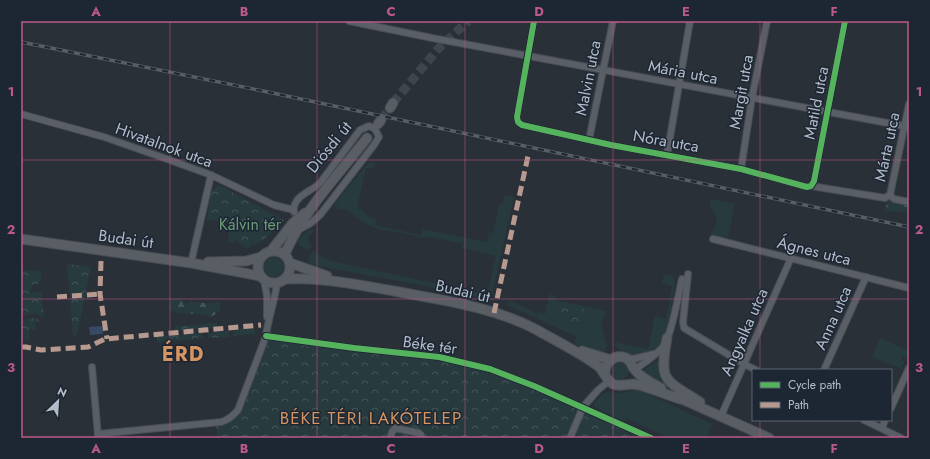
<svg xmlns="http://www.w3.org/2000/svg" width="930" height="459" font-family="Jost,sans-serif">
<defs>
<pattern id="forest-firs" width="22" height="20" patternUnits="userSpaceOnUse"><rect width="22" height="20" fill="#273a3e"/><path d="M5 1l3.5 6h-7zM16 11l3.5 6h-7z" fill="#445559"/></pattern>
<pattern id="park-crowns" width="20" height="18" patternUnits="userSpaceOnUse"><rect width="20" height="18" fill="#273a3e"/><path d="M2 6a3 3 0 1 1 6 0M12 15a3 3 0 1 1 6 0" fill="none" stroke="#445559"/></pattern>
</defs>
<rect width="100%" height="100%" fill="#2a3038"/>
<g fill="#273a3e">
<path d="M372 162 375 163 374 169 366 168 357 208 363 210C365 216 369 217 376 219L375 225 421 235 423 229 487 242 489 232 493 233 499 205 503 203 504 195 514 197 492 296 487 295 496 256 462 248 463 244 431 237 424 238 400 232 380 230 364 223 346 209H339L334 205 366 165Z"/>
<path d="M711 199 735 204 728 238 711 235C717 226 720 216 710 208Z"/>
<path d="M317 228 308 237 312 247 307 250 297 244C298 234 308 231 317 228Z"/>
<path d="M314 251 324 258 331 261 485 294 486 298 485 299 420 285 311 265 308 262 311 253Z"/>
<circle cx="274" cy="267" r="10"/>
<path d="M664 274 673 276 675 282C673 297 668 337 659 348 654 353 648 354 642 355 637 356 634 356 630 355 623 352 615 349 614 342L648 349 655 316 666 319 672 286 662 283Z"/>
<path d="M549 294 556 296V300L606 311C604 316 602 321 602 327 602 336 612 345 603 353L593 351 574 344 577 337 507 305 508 300 539 314V312L545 314Z"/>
<path d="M880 338 909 351 907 357H902L901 361H904V363L902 369 872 357Z"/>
<path d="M659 360 673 388 672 391 655 383 641 372Z"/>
<circle cx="620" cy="371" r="9"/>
<path d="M637 389 712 424 706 438H669L626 418 624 422 595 407 594 403 603 394 608 392 622 393Z"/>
</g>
<g fill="url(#forest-firs)">
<path d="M889 201 909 205V212L883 211Z"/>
<path d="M176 298H180L187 304 190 301 212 304 218 301C224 310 217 314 210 317 197 311 178 316 169 309V305L171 300Z"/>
</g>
<g fill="url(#park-crowns)">
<path d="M219 185 221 186 284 220 267 237 255 245 253 244 247 249 236 240 233 243 228 242 230 222 207 220 211 193 214 188Z"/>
<path d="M67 264 91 267 77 335 73 336Z"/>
<path d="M21 270 41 271V281L39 282V284L31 285V293L41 292 44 318 35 313 21 317Z"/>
<path d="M557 303 584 309 579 325 553 314Z"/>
<path d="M31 318 37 319 41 322H35L36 329 29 330 30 339 21 340V320Z"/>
<path d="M217 323V327L175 331V326Z"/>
<path d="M254 328 255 334 233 336V330Z"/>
<path d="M229 331V337L208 338V333Z"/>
<path d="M202 333 203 338 157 343V337Z"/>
<path d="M266 336 439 357 490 369 651 438H217L216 423 235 414Z"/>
</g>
<path fill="#384963" d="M103 326V334L90 335 89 327Z"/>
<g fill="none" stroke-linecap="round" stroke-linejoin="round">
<g stroke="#3f454e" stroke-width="9" stroke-dasharray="9 4.5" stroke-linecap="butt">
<path d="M393 103 438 49 468 21"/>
<path d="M381 120 390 108"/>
</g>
<defs>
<g id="street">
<path d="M349 21 432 38 909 127"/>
<path d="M534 21 517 117 518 122 522 125 611 145 741 169 807 187 811 186 814 181 845 21"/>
<path d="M21 114 104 137 164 158 211 175 274 205 294 210"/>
<path d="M589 140 613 21"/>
<path d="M667 155 690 21"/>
<path d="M741 169 752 98 767 21"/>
<path d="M811 186 885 198 890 195"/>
<path d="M890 195 909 104"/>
<path d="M890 195 894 199 909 202"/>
<path d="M294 212C292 196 311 192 320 183L360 130 369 126 375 129 379 137 374 145 320 215 311 223 298 230"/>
<path d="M713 239 909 288"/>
<path d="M191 263 211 175"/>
<path d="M688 274 683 322 684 328 744 364 756 370"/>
<path d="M264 280 267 296V317"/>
<path d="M266 336 354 348 439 357 490 369 534 386 651 438"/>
<path d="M626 358 633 359 654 354"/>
<path d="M92 367 98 436"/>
<path d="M634 370C644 363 654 357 662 348 672 336 678 296 682 279"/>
<path d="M824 370 866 277"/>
<path d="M891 408 909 368"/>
<path d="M721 416 791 258"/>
<path d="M864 420 901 438"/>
<path d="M882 428 885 420"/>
<path d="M98 434 221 422C228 420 233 416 238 410L266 336C268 318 275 301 277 283"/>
<path d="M390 438 392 432 395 428 419 433 421 435 422 438"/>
<path d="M570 438 583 407 598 390 609 381"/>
</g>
<g id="secondary">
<path d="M390 108 393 103"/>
<path d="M378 124 381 120"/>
<path d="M21 239 191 263 260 276"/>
<circle cx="274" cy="267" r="16"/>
<path d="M271 251 293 223 305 213"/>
<path d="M285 254C303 211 338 175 367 138"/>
<path d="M208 262 246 261 261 257"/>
<path d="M290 263 327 276"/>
<path d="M286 279C323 277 359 285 394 291 442 300 494 307 537 330 558 342 579 352 598 366 604 371 606 380 613 384 620 387 627 384 634 384 647 386 667 395 680 399"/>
<path d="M667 338C659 382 664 379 700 402"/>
<path d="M582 351 611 360"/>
<path d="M605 373C605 363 614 353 626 358 632 361 631 366 635 370 641 378 652 383 661 388"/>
<path d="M675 396 769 438"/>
</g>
</defs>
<use href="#street" stroke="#484c53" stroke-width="8"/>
<use href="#secondary" stroke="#484c53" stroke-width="11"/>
<use href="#street" stroke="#5a5e66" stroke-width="6"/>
<use href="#secondary" stroke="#595d64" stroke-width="9"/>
<defs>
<path id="rail" d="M21 42 263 91 909 227"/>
</defs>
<use href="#rail" stroke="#595d64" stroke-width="3.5"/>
<use href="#rail" stroke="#1d2633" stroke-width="2" stroke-dasharray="6" stroke-linecap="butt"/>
<g stroke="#b69a8f" stroke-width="5" stroke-dasharray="10 5" stroke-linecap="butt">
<path d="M101 261 100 294 107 339"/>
<path d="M57 297 100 294"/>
<path d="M494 313 528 156"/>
<path d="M21 347H26L41 350 88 347 105 339 261 325"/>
</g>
<defs>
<g id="cycleway">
<path d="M534 21 517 117 518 122 522 125 611 145 741 169 807 187 811 186 814 181 845 21"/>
<path d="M266 336 354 348 439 357 490 369 534 386 651 438"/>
</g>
</defs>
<use href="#cycleway" stroke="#1d2633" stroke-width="8"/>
<use href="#cycleway" stroke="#56b35d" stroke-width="6"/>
</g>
<path fill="none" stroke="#bc5a87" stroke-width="1" stroke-opacity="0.55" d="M170 21V438M317 21V438M465 21V438M613 21V438M760 21V370M21 160H909M21 299H909M760 420V438"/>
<g text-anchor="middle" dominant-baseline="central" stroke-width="3" stroke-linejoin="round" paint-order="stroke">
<g font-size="16" fill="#b4bcc9" stroke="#1d2633">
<text transform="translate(683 72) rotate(11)">Mária utca</text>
<text transform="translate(588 78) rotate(-79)">Malvin utca</text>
<text transform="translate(741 92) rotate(-80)">Margit utca</text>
<text transform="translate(816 103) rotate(-79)">Matild utca</text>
<text transform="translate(666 141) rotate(10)">Nóra utca</text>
<text transform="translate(164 145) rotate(20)">Hivatalnok utca</text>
<text transform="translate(329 147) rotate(-51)">Diósdi út</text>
<text transform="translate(887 147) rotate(-78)">Márta utca</text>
<text transform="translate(126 239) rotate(8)">Budai út</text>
<text transform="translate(814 251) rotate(14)">Ágnes utca</text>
<text transform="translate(463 291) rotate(13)">Budai út</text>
<text transform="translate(833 318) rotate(-66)">Anna utca</text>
<text transform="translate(744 332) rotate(-66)">Angyalka utca</text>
<text transform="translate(430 345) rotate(8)">Béke tér</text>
</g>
<g font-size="16" fill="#6b9a76" stroke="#1d2633">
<text x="250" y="224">Kálvin tér</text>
</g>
<g font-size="17" letter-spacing="1" fill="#d59563" stroke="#1d2633">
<text x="371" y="418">BÉKE TÉRI LAKÓTELEP</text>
</g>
<g font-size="20" font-weight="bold" letter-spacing="1" fill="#d59563" stroke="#1d2633">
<text x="183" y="354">ÉRD</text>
</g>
</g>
<rect width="930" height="459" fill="none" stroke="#1d2633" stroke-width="44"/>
<rect x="752" y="369" width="140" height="52" fill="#1d2633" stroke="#59626f"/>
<rect x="760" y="382" width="20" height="6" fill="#56b35d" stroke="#59626f"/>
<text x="788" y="389" font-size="12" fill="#b4bcc9">Cycle path</text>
<rect x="760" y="402" width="20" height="6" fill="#b69a8f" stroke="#59626f"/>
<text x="788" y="409" font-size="12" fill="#b4bcc9">Path</text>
<g transform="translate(58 401) rotate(25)" stroke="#1d2633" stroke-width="3" paint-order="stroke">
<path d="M0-3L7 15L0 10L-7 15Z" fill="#b4bcc9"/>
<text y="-6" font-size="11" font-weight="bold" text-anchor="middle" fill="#b4bcc9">N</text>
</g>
<rect x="22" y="22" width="886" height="415" fill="none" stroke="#bc5a87" stroke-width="1.5"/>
<g font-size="13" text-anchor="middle" font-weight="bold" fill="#bc5a87">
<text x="96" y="16">A</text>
<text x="244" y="16">B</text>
<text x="391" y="16">C</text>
<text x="539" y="16">D</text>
<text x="686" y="16">E</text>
<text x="834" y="16">F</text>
<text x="11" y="96">1</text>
<text x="919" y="96">1</text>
<text x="11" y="234">2</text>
<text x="919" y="234">2</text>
<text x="11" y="372">3</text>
<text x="919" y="372">3</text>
<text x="96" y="453">A</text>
<text x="244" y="453">B</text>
<text x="391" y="453">C</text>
<text x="539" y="453">D</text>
<text x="686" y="453">E</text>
<text x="834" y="453">F</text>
</g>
</svg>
